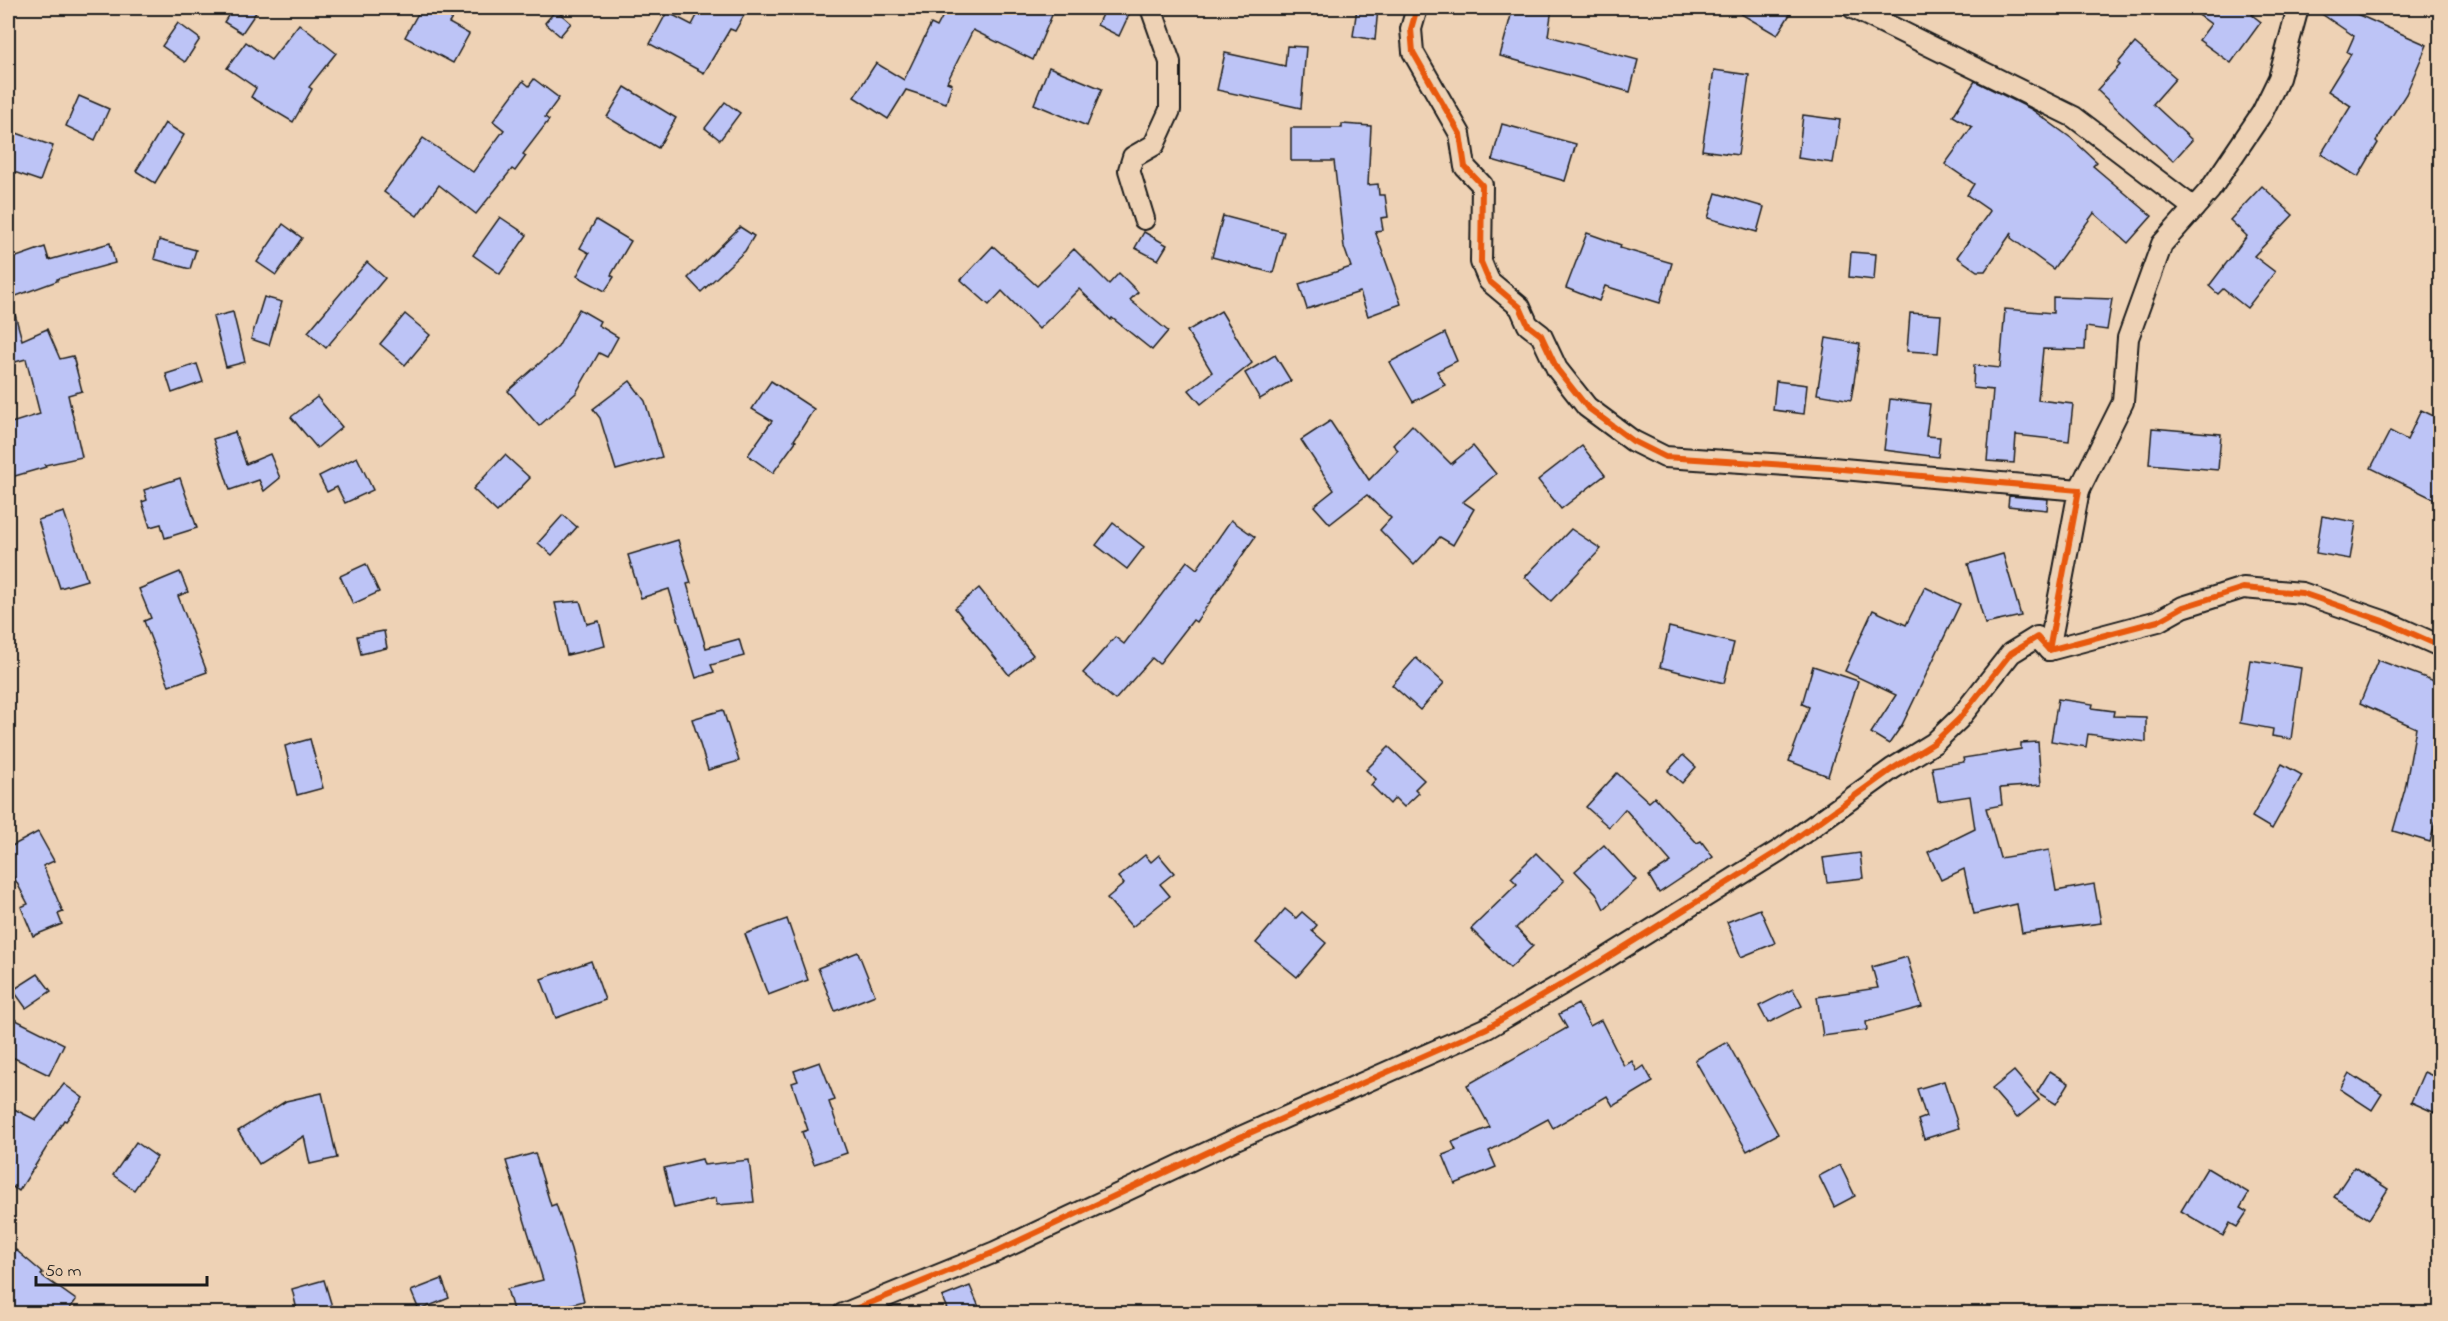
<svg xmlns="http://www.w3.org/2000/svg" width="2448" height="1321" font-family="'Indie Flower',sans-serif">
<rect width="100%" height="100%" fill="#eed2b5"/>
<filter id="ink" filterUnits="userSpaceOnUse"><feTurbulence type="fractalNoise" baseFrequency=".0167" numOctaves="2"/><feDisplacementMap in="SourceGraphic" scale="12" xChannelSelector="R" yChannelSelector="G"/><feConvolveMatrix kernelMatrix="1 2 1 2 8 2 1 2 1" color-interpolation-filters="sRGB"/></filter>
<g filter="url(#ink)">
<g fill="#bdc4f6" stroke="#1c1c1c" stroke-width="1.5">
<path d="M233 8H259L242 33 224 22Z"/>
<path d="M421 8H459L449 23 469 34 453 63 405 37Z"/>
<path d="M701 8H748L735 31 730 29 704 73 650 44 667 12 692 25Z"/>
<path d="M947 8H1055L1033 60 973 30 947 82 952 84 946 103 906 90 888 119 854 97 876 63 904 80 931 24 937 27Z"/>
<path d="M1105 8H1132L1119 36 1097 25Z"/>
<path d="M1357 8H1378L1375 40 1353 36Z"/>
<path d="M1513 8H1552L1548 36 1638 60 1630 92 1500 56Z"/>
<path d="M1731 8H1794L1777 35Z"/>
<path d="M2189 8H2258L2252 15 2261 22 2231 63 2199 40 2211 24Z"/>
<path d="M2313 8H2343L2427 45 2406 94 2376 141 2378 143 2358 177 2321 154 2351 106 2328 91 2351 54 2347 52 2354 36Z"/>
<path d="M556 10 571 23 560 36 545 23Z"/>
<path d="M178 23 200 39 185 62 162 46Z"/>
<path d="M299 24 336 53 309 87 312 89 293 122 251 97 256 88 227 68 246 42 271 60Z"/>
<path d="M2135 43 2176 78 2153 104 2192 140 2173 161 2097 90 2120 65 2118 63Z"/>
<path d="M1287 46 1306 47 1301 108 1217 90 1225 53 1285 66Z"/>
<path d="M1049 67 1102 89 1087 126 1034 104Z"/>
<path d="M1714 70 1749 75 1738 155 1702 150Z"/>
<path d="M534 79 559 98 545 117 549 120 523 154 526 156 515 171 512 169 476 214 439 185 417 216 384 192 423 138 473 172 504 130 493 121 523 81 529 86Z"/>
<path d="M1975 81 2031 109 2071 138 2097 162 2093 166 2152 216 2128 243 2094 213 2053 269 2011 238 2012 232 1985 271H1977L1957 257 1990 211 1967 195 1974 184 1945 164 1972 127 1953 116Z"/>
<path d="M625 87 676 118 658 148 607 117Z"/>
<path d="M79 96 109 109 95 140 66 126Z"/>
<path d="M725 102 740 113 720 140 705 128Z"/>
<path d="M1803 115 1840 120 1833 163 1798 158Z"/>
<path d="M165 123 184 135 155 183 136 171Z"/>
<path d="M1342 124 1371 126 1368 185 1378 184 1379 195H1385L1388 217 1381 218 1383 230 1375 231 1401 304 1368 316 1360 292 1307 309 1299 284 1351 267 1344 247 1334 161H1291V128H1342Z"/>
<path d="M1502 124 1576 144 1565 181 1492 160Z"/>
<path d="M8 130 53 146 40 181 8 170Z"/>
<path d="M2262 186 2293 215 2254 256 2275 272 2247 308 2223 289 2218 294 2209 286 2247 236 2230 220Z"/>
<path d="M1716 193 1764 207 1757 232 1708 218Z"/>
<path d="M1223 216 1284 232 1273 273 1212 257Z"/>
<path d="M500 217 527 235 500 274 473 255Z"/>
<path d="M596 220 631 241 611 275 614 277 605 291 577 276 589 253 580 248Z"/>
<path d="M283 224 302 238 276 275 257 262Z"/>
<path d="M740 227 754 236 745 251 701 292 688 278Z"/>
<path d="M1144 232 1167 245 1158 260 1135 248Z"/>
<path d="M1587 233 1621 245 1620 248 1672 263 1660 303 1605 286 1599 301 1566 288Z"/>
<path d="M159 240 196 250 190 269 154 259Z"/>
<path d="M110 243 115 263 57 279V281L8 299V260L45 247 49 260Z"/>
<path d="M993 246 1037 286 1074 249 1109 284 1119 273 1138 292 1130 300 1168 331 1152 350 1112 318 1111 320 1079 289 1039 329 1002 291 989 305 961 280Z"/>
<path d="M1851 252 1876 254 1874 280 1849 277Z"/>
<path d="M367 262 385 278 326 348 308 332Z"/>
<path d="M264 297 282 302 269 345 251 339Z"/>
<path d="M2053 297 2112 299 2107 330 2086 327 2085 350 2043 349 2038 400 2073 404 2069 441 2016 435 2014 463 1987 461 1993 390 1973 388 1974 365 2000 368 2005 309 2053 313Z"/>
<path d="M8 307H13L22 340 47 329 60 359 73 356 82 391 68 395 82 457 45 465 46 467 8 478V424L40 414 26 359 8 364Z"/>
<path d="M579 309 600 321 598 325 618 337 607 357 599 353 576 393 539 426 508 391 558 347Z"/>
<path d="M1221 311 1252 363 1201 404 1189 390 1212 372 1187 331Z"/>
<path d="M233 312 245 362 226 367 213 317Z"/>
<path d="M1910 313 1941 315 1938 353 1907 351Z"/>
<path d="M405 314 430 335 405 365 380 344Z"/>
<path d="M1445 333 1457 361 1437 371 1445 385 1413 402 1390 362Z"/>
<path d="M1826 338 1860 344 1851 400 1817 394Z"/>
<path d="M1275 355 1291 381 1260 399 1245 373Z"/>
<path d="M197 364 203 382 172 393 166 374Z"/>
<path d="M630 381 645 401 662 457 616 470 600 418 593 409Z"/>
<path d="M771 381 814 409 794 440 796 441 773 473 748 455 772 421 752 409Z"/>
<path d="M1776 381 1807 385 1804 414 1773 410Z"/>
<path d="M317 397 342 427 317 448 291 417Z"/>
<path d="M1890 399 1930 404 1926 436 1940 437 1938 457 1884 450Z"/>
<path d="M2421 410 2440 419V502L2371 468 2390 431 2407 440Z"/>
<path d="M1330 421 1369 480 1398 450 1393 445 1412 425 1451 464 1473 446 1496 474 1463 502 1474 509 1453 545 1440 537 1414 565 1380 530 1391 518 1367 495 1330 524 1314 506 1334 490 1301 440Z"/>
<path d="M2152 428 2221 434 2218 470 2149 464Z"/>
<path d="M235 432 246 464 270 454 280 478 264 491 259 480 230 490 213 439Z"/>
<path d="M1582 446 1605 475 1561 509 1538 480Z"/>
<path d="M505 455 530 478 497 512 473 489Z"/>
<path d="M357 457 373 490 345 503 337 487 327 492 319 476Z"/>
<path d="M180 478 197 528 165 538 161 524 150 527 142 502 147 500 144 490Z"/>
<path d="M2009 496 2048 499 2047 510 2008 506Z"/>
<path d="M64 512 87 580 60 588 38 520Z"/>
<path d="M563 515 577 527 552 555 538 543Z"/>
<path d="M2322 516 2356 522 2350 559 2316 553Z"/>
<path d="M1231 520 1255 537 1196 622 1193 620 1159 664 1152 658 1115 700 1083 673 1115 637 1124 644 1187 561 1197 569Z"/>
<path d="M1113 523 1144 547 1127 569 1096 545Z"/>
<path d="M1571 529 1601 549 1551 601 1525 577Z"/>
<path d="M678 540 691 583 687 584 706 648 739 639 744 656 711 665 714 672 696 678 669 589 641 598 628 555Z"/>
<path d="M2003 554 2021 616 1985 624 1968 564Z"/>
<path d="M366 564 379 592 353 604 340 576Z"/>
<path d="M180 572 188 592 178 596 207 672 169 686 144 621 151 618 139 589Z"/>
<path d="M1925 587 1960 604 1902 725 1889 744 1871 733 1896 695 1845 671 1873 610 1906 625Z"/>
<path d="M979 588 1033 655 1009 675 955 608Z"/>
<path d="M580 601 587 624 599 621 605 646 567 655 555 603Z"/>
<path d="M1669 627 1734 643 1724 683 1660 667Z"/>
<path d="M384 631 387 648 361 654 357 636Z"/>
<path d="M1416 658 1444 683 1420 710 1392 685Z"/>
<path d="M2250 660 2301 668 2291 739 2272 736 2273 729 2240 723Z"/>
<path d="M2378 660 2440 683V806L2430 842 2393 831 2405 789 2416 728 2360 703Z"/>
<path d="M1813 666 1858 681 1828 776 1789 761 1809 707 1802 704Z"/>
<path d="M2058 699 2093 704 2092 708 2114 711 2113 716 2146 717V742L2088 734 2086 747 2051 741Z"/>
<path d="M723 710 739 761 708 770 692 719Z"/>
<path d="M310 739 323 788 297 795 285 746Z"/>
<path d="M2038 742 2041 785 2000 788 2002 805 1986 808 2000 858 2049 850 2056 891 2094 884 2101 923 2022 933 2017 904 1974 914 1964 869 1941 880 1928 852 1975 829 1970 796 1938 801 1932 767 1964 762 1963 758 2021 749V743Z"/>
<path d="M1389 747 1424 780 1415 789 1419 793 1404 807 1395 798 1390 804 1371 785 1376 779 1366 770Z"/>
<path d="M1683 755 1696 767 1682 783 1668 771Z"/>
<path d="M2282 764 2302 775 2272 829 2252 817Z"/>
<path d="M1617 773 1649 802 1655 797 1697 843 1701 841 1713 857 1659 893 1649 876 1671 862 1625 809 1609 827 1586 807Z"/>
<path d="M38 832 54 861 43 866 63 912 58 914 62 924 33 936 21 907 28 904 8 866V848Z"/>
<path d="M1604 845 1636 880 1604 909 1596 893 1575 871Z"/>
<path d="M1536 853 1564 881 1516 928 1533 946 1510 968 1471 929 1517 884 1511 878Z"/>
<path d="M1860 853 1863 878 1827 882 1823 858Z"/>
<path d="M1145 855 1151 862 1159 855 1174 873 1160 884 1170 896 1132 927 1107 898 1124 884 1118 877Z"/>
<path d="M1285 909 1296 918 1302 912 1317 925 1312 931 1326 943 1297 977 1256 943Z"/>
<path d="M1760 909 1775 943 1741 957 1727 922Z"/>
<path d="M787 919 808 980 768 995 745 934Z"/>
<path d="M858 952 875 995 835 1011 818 968Z"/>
<path d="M1907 957 1922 1007 1866 1022 1867 1030 1823 1036 1817 997 1878 988 1872 967Z"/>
<path d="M591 961 605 1000 556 1018 541 979Z"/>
<path d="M38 974 51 991 26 1008 13 990Z"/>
<path d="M1793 989 1802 1006 1768 1023 1759 1006Z"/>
<path d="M1578 1004 1590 1026 1601 1020 1624 1066 1632 1061 1637 1071 1644 1066 1653 1082 1613 1106 1607 1096 1553 1128 1548 1119 1489 1151 1496 1167 1455 1184 1443 1155 1456 1150 1452 1142 1490 1127 1467 1085 1567 1028 1559 1014Z"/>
<path d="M8 1016 64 1044 49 1075 8 1055Z"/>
<path d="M1727 1042 1778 1134 1747 1151 1695 1060Z"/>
<path d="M820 1062 835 1100 829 1102 847 1153 814 1164 802 1132 808 1130 792 1083 798 1081 794 1071Z"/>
<path d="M2014 1071 2039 1100 2017 1118 1992 1089Z"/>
<path d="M2050 1071 2069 1083 2056 1104 2037 1092Z"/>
<path d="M2424 1072 2440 1079V1115L2411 1102Z"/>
<path d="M2349 1073 2382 1094 2372 1110 2340 1089Z"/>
<path d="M1944 1081 1959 1128 1924 1139 1918 1120 1926 1117 1917 1089Z"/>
<path d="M64 1084 83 1098 66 1121 64 1120 19 1191 8 1184V1106L36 1120Z"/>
<path d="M322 1093 337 1158 310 1164 304 1136 259 1164 238 1131 286 1101Z"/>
<path d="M136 1142 157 1157 134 1190 113 1175Z"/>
<path d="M535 1153 551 1206 556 1204 571 1249 584 1301 535 1314H514L507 1289 543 1280 506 1161Z"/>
<path d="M702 1159 704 1165 749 1160 754 1202 717 1205 716 1198 674 1208 664 1168Z"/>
<path d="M1840 1165 1855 1196 1834 1207 1819 1176Z"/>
<path d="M2354 1167 2388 1189 2369 1219 2334 1197Z"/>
<path d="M2207 1168 2249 1193 2240 1208 2247 1212 2237 1227 2230 1223 2223 1236 2181 1211Z"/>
<path d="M16 1250 43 1273 41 1275 76 1300 66 1314H8V1260Z"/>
<path d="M442 1279 449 1298 419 1310 411 1291Z"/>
<path d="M324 1280 333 1310 321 1314H298L292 1289Z"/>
<path d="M970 1286 982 1314H949L942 1297Z"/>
</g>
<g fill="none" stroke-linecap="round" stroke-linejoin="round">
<defs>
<g id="minor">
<path d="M1417 8 1411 29 1413 52 1460 134 1465 167 1482 185 1481 262 1489 281 1520 307 1528 325 1541 335 1557 369 1587 407 1633 441 1665 457 1832 468 2079 490 2049 650"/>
<path d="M1853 8 2074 117 2194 208"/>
<path d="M1144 219 1129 170 1133 157 1154 145 1170 110V62L1151 8"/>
<path d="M2079 490 2123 402 2128 338 2162 244 2210 190 2262 113 2279 78 2298 8"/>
<path d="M843 1314 995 1252 1236 1139 1487 1028 1600 962 1780 850 1892 769 1934 743 1959 719 2011 653 2037 637 2049 650 2158 621 2183 607 2243 588 2302 593 2386 622 2440 646"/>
</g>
</defs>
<use href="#minor" stroke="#1c1c1c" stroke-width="24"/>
<use href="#minor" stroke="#eed2b5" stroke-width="20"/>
<defs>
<g id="cycleway">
<path d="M1417 8 1411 29 1413 52 1460 134 1465 167 1482 185 1481 262 1489 281 1520 307 1528 325 1541 335 1557 369 1587 407 1633 441 1665 457 1832 468 2079 490 2049 650"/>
<path d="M843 1314 995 1252 1236 1139 1487 1028 1600 962 1780 850 1892 769 1934 743 1959 719 2011 653 2037 637 2049 650 2158 621 2183 607 2243 588 2302 593 2386 622 2440 646"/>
</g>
</defs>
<use href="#cycleway" stroke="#eed2b5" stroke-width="10"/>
<use href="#cycleway" stroke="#e8590c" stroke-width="6"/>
</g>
</g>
<rect width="2448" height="1321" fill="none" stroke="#eed2b5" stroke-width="30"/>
<rect x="15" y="15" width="2418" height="1291" fill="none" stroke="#1c1c1c" stroke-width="2" filter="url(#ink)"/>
<path d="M36 1276v9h171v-9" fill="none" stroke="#1c1c1c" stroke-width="3"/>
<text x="45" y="1276" font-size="18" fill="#1c1c1c" stroke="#eed2b5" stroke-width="4.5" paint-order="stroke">50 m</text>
</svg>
